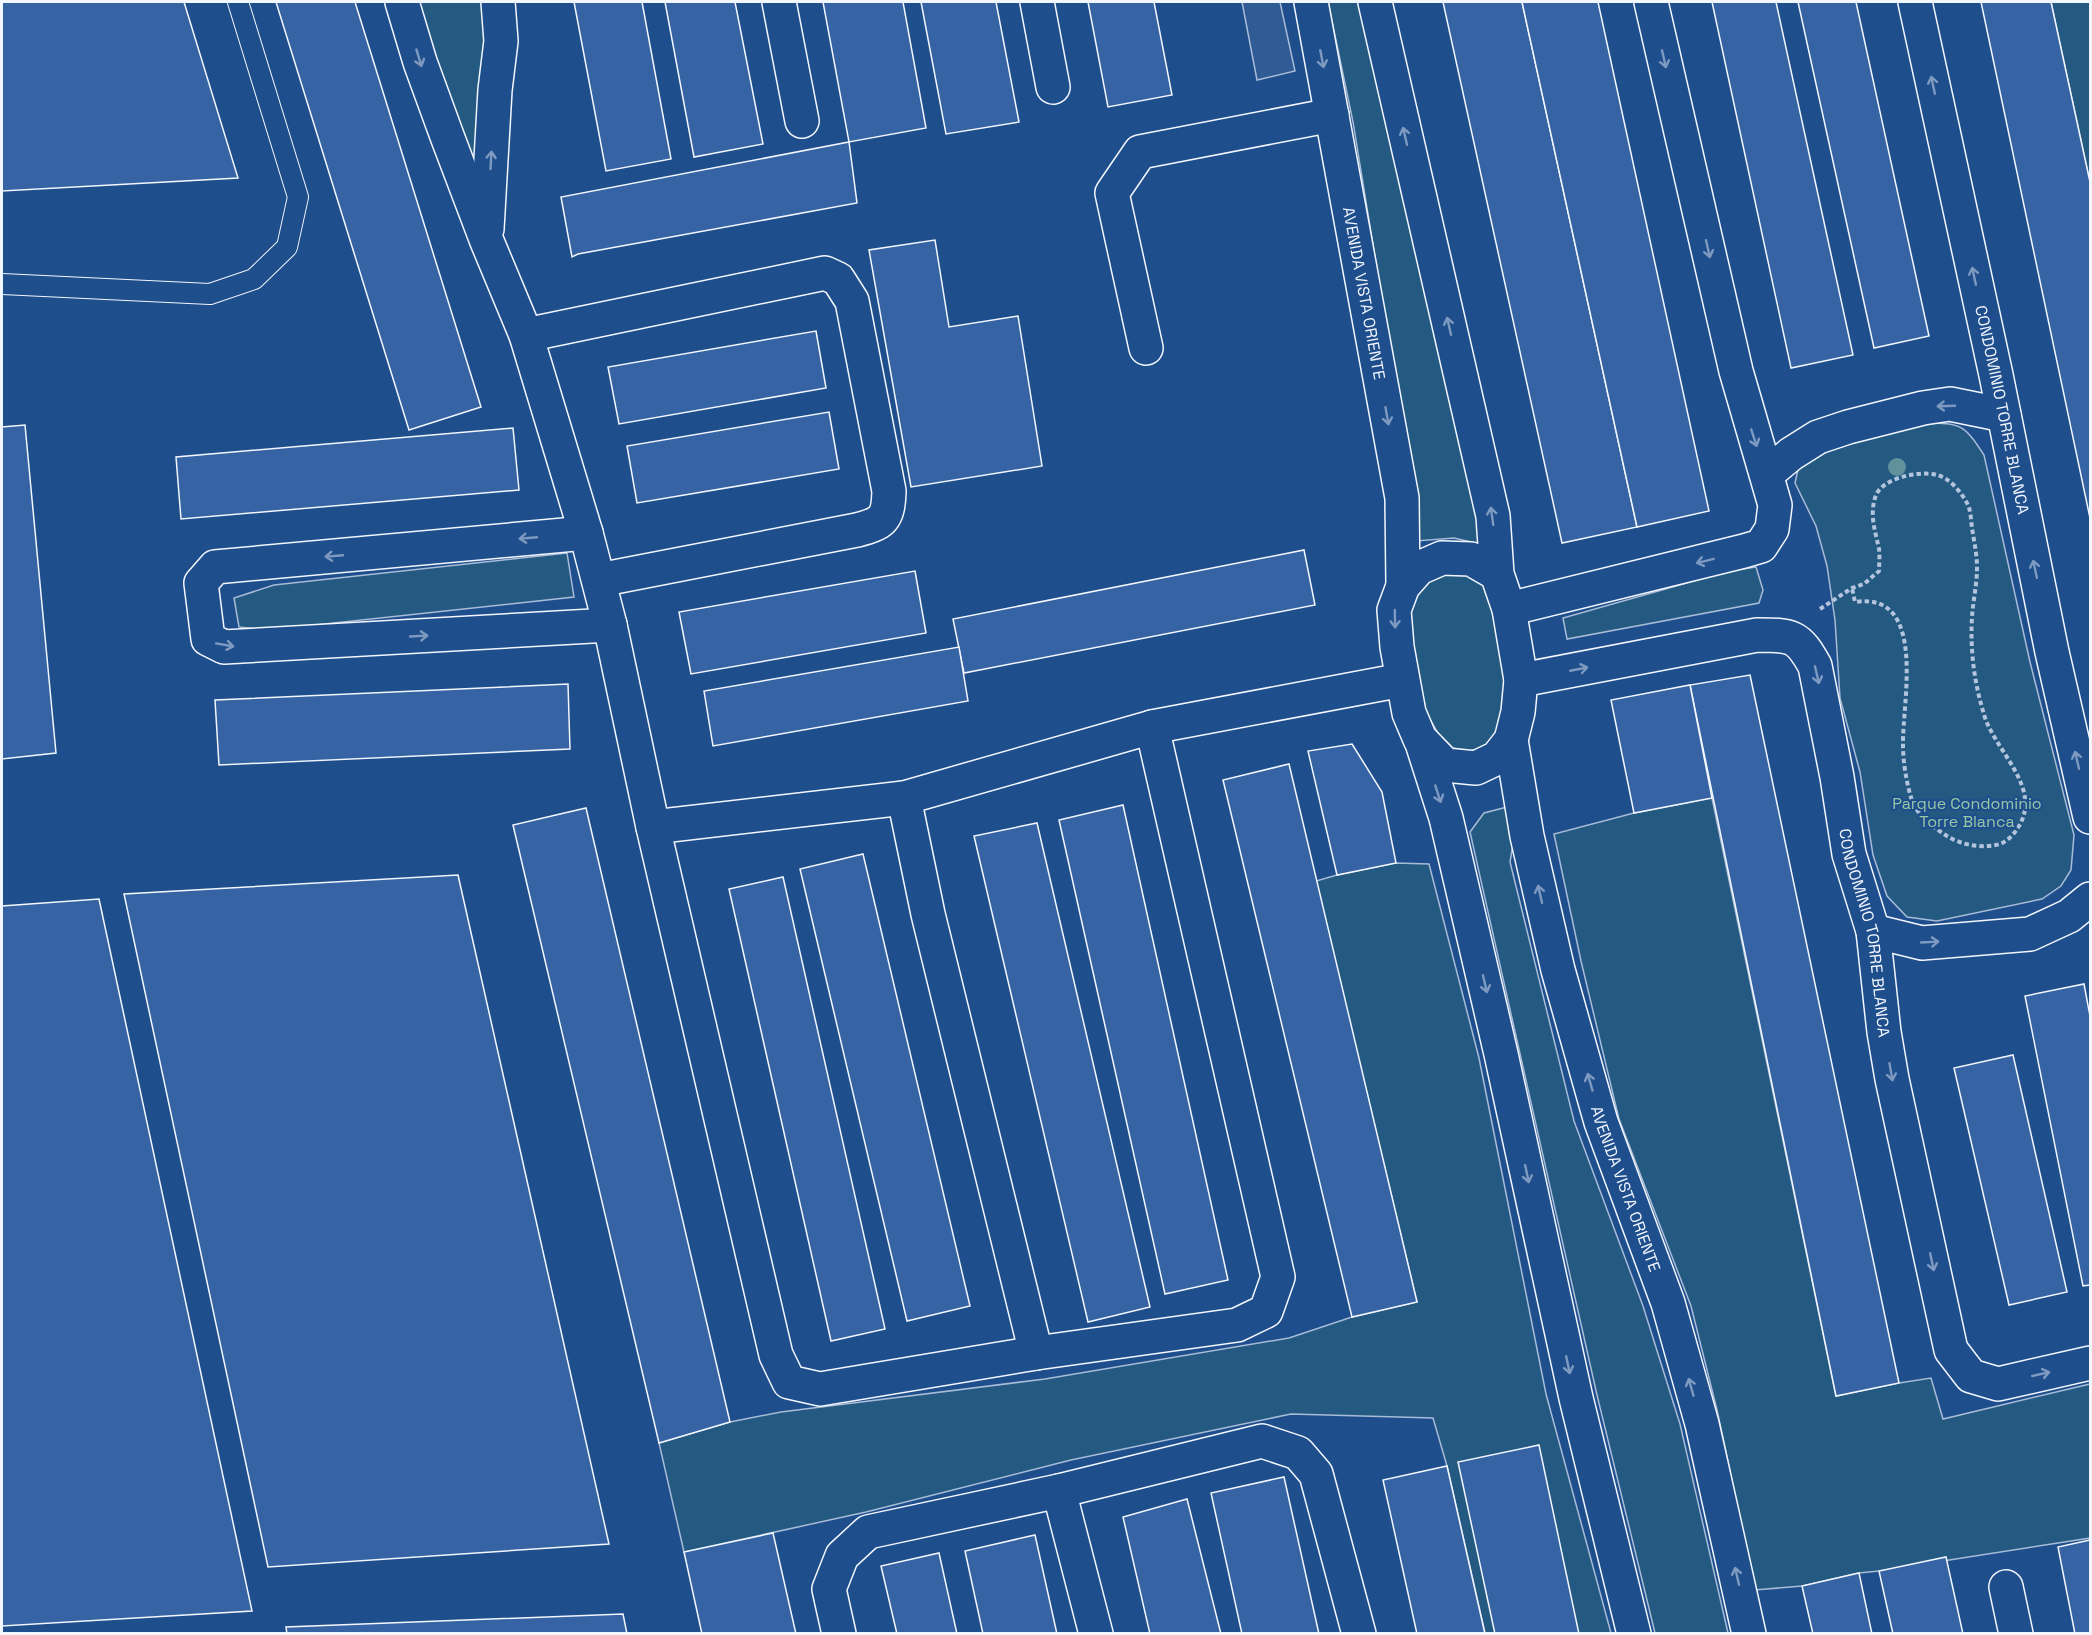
<svg xmlns="http://www.w3.org/2000/svg" width="2092" height="1635" font-family="'Space Grotesk',sans-serif">
<rect width="100%" height="100%" fill="#1f4e8c"/>
<g fill="#245a82" stroke="#a8bbd7" stroke-width="1.5">
<path d="M406 2H496L482 211Z"/>
<path d="M1328 2H1360L1479 515 1480 544 1454 538 1416 541 1412 484 1353 122Z"/>
<path d="M2051 2H2090V182Z"/>
<path d="M1925 423C1961 423 1964 424 1984 455L2030 662 2074 835 2071 870 2061 886 2042 899 1937 921 1907 917 1887 896 1873 855 1860 772 1840 698 1835 620 1827 566 1816 526 1795 483 1799 465 1827 449Z"/>
<path d="M567 553 574 597 269 630 239 627 234 598 274 585Z"/>
<path d="M1756 567 1763 590 1759 603 1567 639 1563 618 1729 571Z"/>
<path d="M1421 571 1486 576 1508 635 1502 732 1487 748 1470 751 1453 748 1438 733 1423 707 1407 613Z"/>
<path d="M1712 798 1836 1396 1899 1383 1931 1378 1943 1419 2090 1384V1538L1879 1571 1859 1573 1802 1586 1755 1590 1717 1410 1691 1306 1619 1119 1581 961 1554 834 1634 813Z"/>
<path d="M1511 806 1515 833 1510 862 1574 1121 1643 1306 1680 1424 1728 1633H1655L1597 1395 1470 832 1484 813Z"/>
<path d="M1396 863 1429 864 1479 1058 1546 1394 1611 1633H1485L1447 1466 1433 1418 1291 1414 1071 1460 866 1512 684 1552 659 1443 730 1422 781 1412 1045 1379 1289 1338 1352 1317 1417 1302 1316 881 1337 875Z"/>
</g>
<path fill="#305b95" stroke="#a8bbd7" stroke-width="1.5" d="M1242 2H1280L1295 71 1257 80Z"/>
<g fill="#3563a3" stroke="#f2f6ff" stroke-width="1.5">
<path d="M2 2H184L238 178 2 191Z"/>
<path d="M276 2H355L481 407 409 430Z"/>
<path d="M574 2H642L671 159 606 171Z"/>
<path d="M665 2H735L763 144 694 157Z"/>
<path d="M823 2H903L926 128 849 142Z"/>
<path d="M921 2H996L1019 122 946 134Z"/>
<path d="M1088 2H1154L1172 95 1108 107Z"/>
<path d="M1443 2H1522L1637 527 1562 543Z"/>
<path d="M1522 2H1598L1709 511 1637 527Z"/>
<path d="M1712 2H1776L1853 355 1791 368Z"/>
<path d="M1798 2H1856L1929 336 1874 348Z"/>
<path d="M1981 2H2051L2090 182V518Z"/>
<path d="M849 142 857 203 578 254 572 257 561 197Z"/>
<path d="M935 240 949 327 1018 316 1042 466 911 487 869 250Z"/>
<path d="M816 331 826 388 619 424 608 367Z"/>
<path d="M829 412 839 469 637 503 627 446Z"/>
<path d="M25 425 56 753 2 759V427Z"/>
<path d="M513 428 519 490 181 519 176 457Z"/>
<path d="M1304 550 1315 605 964 673 953 619Z"/>
<path d="M915 571 926 633 691 674 679 612Z"/>
<path d="M959 647 968 701 713 746 704 691Z"/>
<path d="M1750 675 1899 1383 1836 1396 1690 685Z"/>
<path d="M568 684 570 749 219 765 215 700Z"/>
<path d="M1690 685 1712 798 1634 813 1611 700Z"/>
<path d="M1352 744 1382 792 1396 863 1337 875 1308 751Z"/>
<path d="M1289 764 1417 1302 1352 1317 1223 780Z"/>
<path d="M1123 805 1228 1280 1165 1294 1059 820Z"/>
<path d="M586 808 730 1422 659 1443 513 825Z"/>
<path d="M1037 823 1150 1307 1088 1322 974 836Z"/>
<path d="M863 854 970 1306 907 1321 800 869Z"/>
<path d="M458 875 609 1544 268 1567 124 894Z"/>
<path d="M783 877 885 1329 831 1341 729 889Z"/>
<path d="M99 899 252 1611 2 1626V906Z"/>
<path d="M2084 984 2090 1016V1285L2083 1286 2025 996Z"/>
<path d="M2013 1055 2067 1292 2009 1305 1954 1068Z"/>
<path d="M1539 1445 1579 1634H1495L1458 1462Z"/>
<path d="M1447 1466 1485 1634H1417L1383 1480Z"/>
<path d="M1284 1477 1319 1634H1242L1211 1493Z"/>
<path d="M1187 1499 1221 1634H1150L1123 1517Z"/>
<path d="M773 1533 796 1634H702L684 1552Z"/>
<path d="M1035 1535 1057 1634H983L965 1551Z"/>
<path d="M2090 1540V1634H2075L2058 1547Z"/>
<path d="M939 1553 957 1634H897L881 1566Z"/>
<path d="M1946 1557 1963 1634H1893L1879 1571Z"/>
<path d="M1859 1573 1872 1634H1813L1802 1586Z"/>
<path d="M623 1614 627 1634H287L286 1627Z"/>
</g>
<g fill="none" stroke-linecap="round" stroke-linejoin="round">
<defs>
<path id="service" d="M2 284 210 294 254 279 287 247 298 197 238 2"/>
<g id="minor">
<path d="M402 2 420 62 447 136 486 239 526 335 586 533 610 625 653 827 776 1355 789 1382 820 1389 1036 1353 1237 1325 1266 1311 1278 1277 1152 727"/>
<path d="M779 2 802 121"/>
<path d="M1037 2 1053 87"/>
<path id="s1" d="M1311 2 1402 498 1403 586"/>
<path d="M1375 2 1493 516 1497 574 1509 609 1521 680 1518 712 1511 740 1497 758 1476 768 1445 765 1420 739 1409 713 1397 647 1394 610 1403 586 1419 568 1442 558 1471 559 1497 574"/>
<path id="s2" d="M1915 2 1996 375 2052 652 2090 817"/>
<path d="M487 229 495 90 501 41 498 2"/>
<path d="M526 335 825 273 838 279 852 301 889 491C888 520 883 523 857 530L599 580"/>
<path d="M1146 348 1112 193 1140 152 1332 115"/>
<path d="M1767 474 1791 454 1818 437 1848 427 1923 408 1950 404 2004 415"/>
<path d="M586 533 215 567 201 583 208 639 224 647 610 625"/>
<path d="M1509 609 1744 551 1761 546 1772 529 1775 505 1736 371 1651 2"/>
<path id="s3" d="M1521 680 1757 635C1792 635 1798 635 1815 666L1837 777 1849 854 1873 931 1884 1032 1892 1079 1951 1350 1971 1376 1998 1384 2090 1363"/>
<path id="s4" d="M1511 740 1527 836 1558 970 1601 1122 1668 1303 1702 1424 1749 1634"/>
<path d="M1422 743 1446 818 1501 1054 1576 1398 1634 1634"/>
<path d="M904 798 928 914 1036 1353"/>
<path d="M653 827 904 798 1152 727 1402 680"/>
<path d="M1873 931 1922 943 2030 934 2069 916 2090 899"/>
<path d="M1059 1491 1096 1634"/>
<path d="M2006 1587 2016 1634"/>
<path d="M839 1634 829 1589 842 1556 868 1532 1059 1491 1262 1441 1298 1453 1316 1474 1359 1634"/>
</g>
</defs>
<use href="#service" stroke="#f2f6ff" stroke-width="22"/>
<use href="#minor" stroke="#f2f6ff" stroke-width="36"/>
<path stroke="#b3c4dc" stroke-width="4" stroke-dasharray="4.5 3" stroke-linecap="butt" d="M1820 609 1852 588 1864 584 1879 571C1879 564 1880 556 1879 549 1875 530 1869 514 1876 495 1883 478 1920 470 1937 475 1950 478 1962 493 1968 505 1971 512 1971 521 1972 528 1974 541 1977 554 1977 568 1977 584 1973 601 1972 617 1970 649 1974 681 1983 711 1992 749 2043 786 2019 826 2015 833 2008 841 2000 844 1982 849 1959 845 1944 834 1928 824 1915 813 1910 794 1906 779 1903 761 1903 745 1902 703 1928 591 1855 602L1852 588"/>
<use href="#service" stroke="#1f4e8c" stroke-width="20"/>
<use href="#minor" stroke="#1f4e8c" stroke-width="33"/>
</g>
<circle fill="#61919a" cx="1897" cy="467" r="9"/>
<defs><path id="oneway-shaft" d="M-6 0H5M1.5-3L5.5 0L1.5 3" fill="none" stroke-width="1.6" stroke-linecap="round" stroke-linejoin="round" transform="scale(1.5)"/></defs>
<g stroke="#7e9ac0">
<use href="#oneway-shaft" transform="translate(419 58) rotate(73)"/>
<use href="#oneway-shaft" transform="translate(1322 59) rotate(79)"/>
<use href="#oneway-shaft" transform="translate(1664 59) rotate(77)"/>
<use href="#oneway-shaft" transform="translate(1933 85) rotate(-102)"/>
<use href="#oneway-shaft" transform="translate(1405 136) rotate(-103)"/>
<use href="#oneway-shaft" transform="translate(491 160) rotate(-87)"/>
<use href="#oneway-shaft" transform="translate(1708 249) rotate(77)"/>
<use href="#oneway-shaft" transform="translate(1974 276) rotate(-102)"/>
<use href="#oneway-shaft" transform="translate(1449 326) rotate(-103)"/>
<use href="#oneway-shaft" transform="translate(1946 406) rotate(178)"/>
<use href="#oneway-shaft" transform="translate(1387 416) rotate(80)"/>
<use href="#oneway-shaft" transform="translate(1754 438) rotate(72)"/>
<use href="#oneway-shaft" transform="translate(1492 516) rotate(-98)"/>
<use href="#oneway-shaft" transform="translate(528 538) rotate(175)"/>
<use href="#oneway-shaft" transform="translate(334 556) rotate(175)"/>
<use href="#oneway-shaft" transform="translate(1705 561) rotate(166)"/>
<use href="#oneway-shaft" transform="translate(2035 569) rotate(-102)"/>
<use href="#oneway-shaft" transform="translate(1395 619) rotate(89)"/>
<use href="#oneway-shaft" transform="translate(419 636) rotate(-3)"/>
<use href="#oneway-shaft" transform="translate(225 645) rotate(10)"/>
<use href="#oneway-shaft" transform="translate(1579 669) rotate(-11)"/>
<use href="#oneway-shaft" transform="translate(1817 675) rotate(77)"/>
<use href="#oneway-shaft" transform="translate(2077 760) rotate(-103)"/>
<use href="#oneway-shaft" transform="translate(1438 794) rotate(72)"/>
<use href="#oneway-shaft" transform="translate(1540 894) rotate(-103)"/>
<use href="#oneway-shaft" transform="translate(1930 942) rotate(-3)"/>
<use href="#oneway-shaft" transform="translate(1485 984) rotate(77)"/>
<use href="#oneway-shaft" transform="translate(1891 1072) rotate(80)"/>
<use href="#oneway-shaft" transform="translate(1590 1082) rotate(-106)"/>
<use href="#oneway-shaft" transform="translate(1527 1174) rotate(78)"/>
<use href="#oneway-shaft" transform="translate(1932 1262) rotate(78)"/>
<use href="#oneway-shaft" transform="translate(1568 1365) rotate(78)"/>
<use href="#oneway-shaft" transform="translate(2041 1374) rotate(-13)"/>
<use href="#oneway-shaft" transform="translate(1691 1387) rotate(-106)"/>
<use href="#oneway-shaft" transform="translate(1737 1576) rotate(-103)"/>
</g>
<g text-anchor="middle" dominant-baseline="central" stroke-width="4.5" stroke-linejoin="round" paint-order="stroke">
<g font-size="16" fill="#f2f6ff" stroke="#1f4e8c">
<text stroke="none"><textPath href="#s1" startOffset="296">AVENIDA VISTA ORIENTE</textPath></text>
<text stroke="none"><textPath href="#s2" startOffset="417">CONDOMINIO TORRE BLANCA</textPath></text>
<text stroke="none"><textPath href="#s3" startOffset="584">CONDOMINIO TORRE BLANCA</textPath></text>
<text stroke="none"><textPath href="#s4" startOffset="464">AVENIDA VISTA ORIENTE</textPath></text>
</g>
<g font-size="16" fill="#97c8a6" stroke="#1f4e8c">
<text x="1967" y="803">Parque Condominio<tspan x="1967" dy="18">Torre Blanca</tspan></text>
</g>
</g>
<rect width="2092" height="1635" fill="none" stroke="#f2f6ff" stroke-width="6"/>
</svg>
